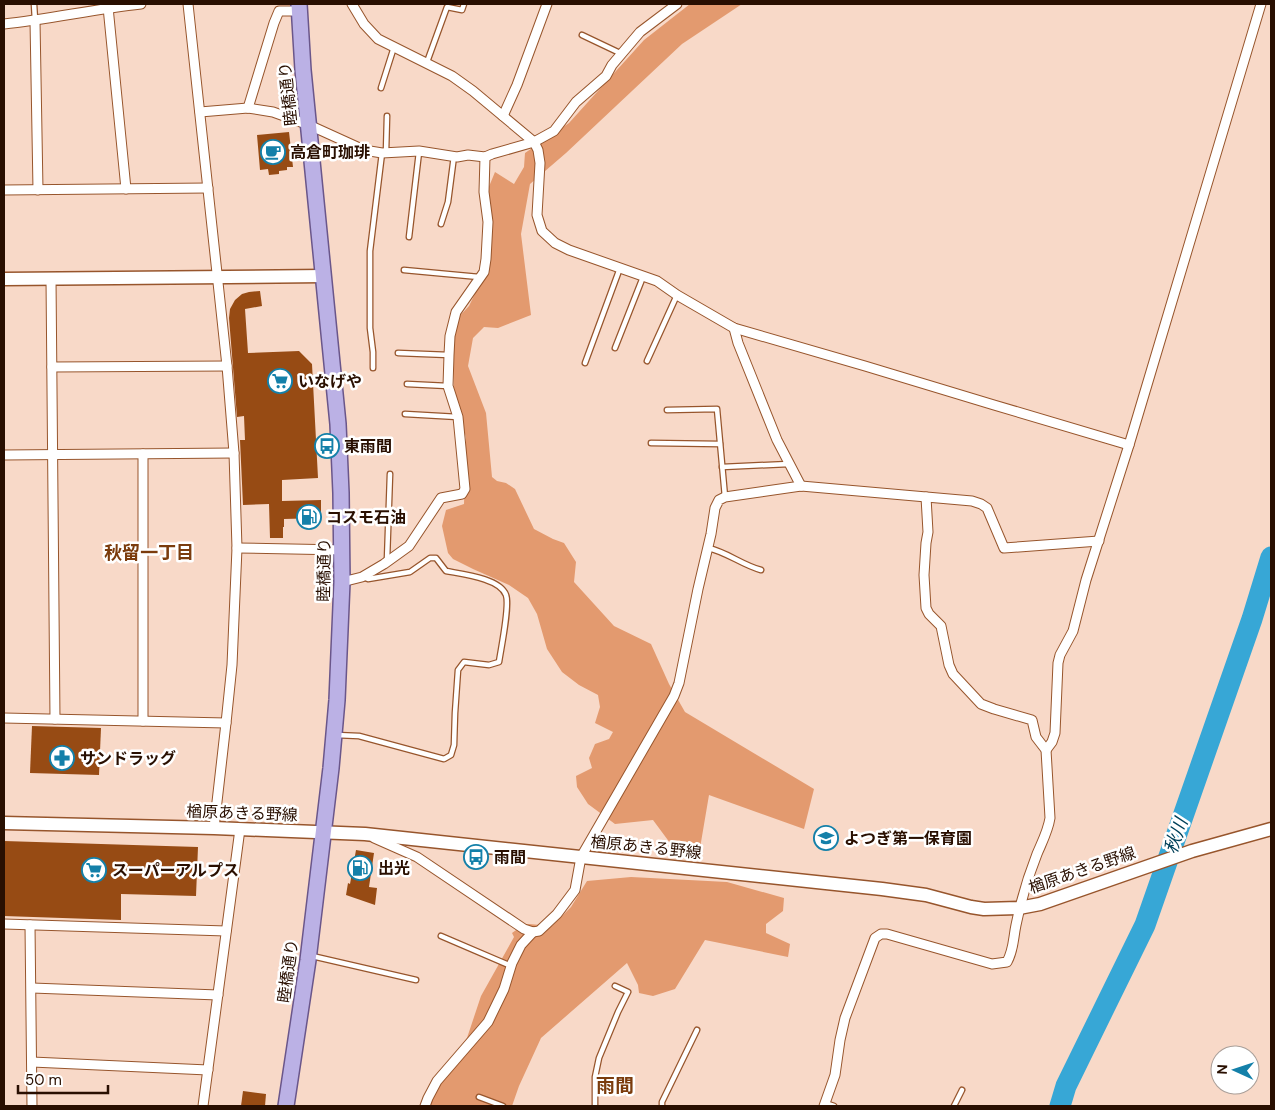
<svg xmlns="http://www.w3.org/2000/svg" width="1275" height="1110" font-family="'DM Sans','Noto Sans JP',sans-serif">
<rect width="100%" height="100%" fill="#f8d9c8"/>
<g fill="#e39a6f">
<path d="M690 4H742L682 44 566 153 530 184 521 234 531 315 498 328 484 327 473 338 468 366 486 413 492 477 497 481 506 483 515 489 534 529 553 539 564 543 576 562 574 582 614 626 651 644 669 684 685 712 814 789 804 829 709 795 699 854H694L673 847 653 820 615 824 588 804 577 787 576 776 592 768 589 758 595 744 609 739 613 732 595 723 600 707 598 695 579 685 562 672 547 649 537 614 528 598 509 585 473 569 453 559 448 553 442 526 446 510 464 504 466 438 454 388 453 323 469 306 490 263 488 189 495 172 514 184 524 167 525 153 569 123 644 40Z"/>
<path d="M631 877 727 882 784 898 783 911 766 924V933L790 944 788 957 705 940 675 989 653 996 639 993 638 985 627 963 541 1038 519 1086 512 1106H427L424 1095 467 1038 481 996 514 937 512 933 523 925 529 924 552 926 571 907 587 881Z"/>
</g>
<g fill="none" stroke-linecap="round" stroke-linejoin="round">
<path stroke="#37a7d6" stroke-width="21" d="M1060 1106 1066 1086 1145 925 1252 619 1271 557"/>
</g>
<g fill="#974b14">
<path d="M289 132 293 167H287V170L279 171V174L269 175 268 169 260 170 257 135Z"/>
<path d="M260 291 262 306 245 309 248 353 299 351 312 364 318 478 282 480V501L321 500V518L284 519V527H283V538H270L269 504 243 505 240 440H245L244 416 237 417 229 318 230 309 235 300 242 294 249 292Z"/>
<path d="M32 726 101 728 99 775 30 773Z"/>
<path d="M4 841 198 847 196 896 121 894V920L4 916Z"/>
<path d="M356 850 374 853 369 887 377 888 375 905 346 895 348 883 350 884Z"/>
<path d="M243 1091 266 1094 265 1106H241Z"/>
</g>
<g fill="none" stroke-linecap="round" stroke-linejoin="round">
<defs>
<g id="lane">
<path d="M34 4 35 20"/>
<path d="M582 35 622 54"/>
<path d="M427 62 447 7 462 10 464 4"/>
<path d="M381 88 394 47"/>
<path d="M386 152 387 116"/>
<path d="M441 224 448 202 454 156"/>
<path d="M409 237 419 152"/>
<path d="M404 270 479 277"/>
<path d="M615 348 643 277"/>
<path d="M398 353 449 355"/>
<path d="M647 361 677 295"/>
<path d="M585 363 620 268"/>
<path d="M373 368V352L370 328V251L382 153"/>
<path d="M407 384 448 386"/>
<path d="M667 410 717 409 725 497"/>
<path d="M405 414 458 417"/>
<path d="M651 443 720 444"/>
<path d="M722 467 789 464"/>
<path d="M708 548C727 552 742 565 761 570"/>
<path d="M387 560 390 474"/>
<path d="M336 735 359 736 444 759 451 755 454 745 455 713 458 670 464 662 489 665 499 662C501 648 510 606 506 595 500 578 461 574 446 571L436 558H430L410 572 368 579 363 577"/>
<path d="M441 936 511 966"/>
<path d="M312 956 416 980"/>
<path d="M479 1097 503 1106"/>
<path d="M825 1103 834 1106"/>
<path d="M595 1106V1077L599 1058 618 1012 628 992 615 986"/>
<path d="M662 1106V1102L697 1030"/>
<path d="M954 1106 962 1090"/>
</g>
<g id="street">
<path d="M188 4 227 366 234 453 237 548 232 665 226 723 214 828"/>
<path d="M352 4 364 24 378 39 452 76 473 91 534 142 538 150 540 163 537 215 542 231 555 243 569 250 657 281 677 295 734 328 865 366 994 405 1129 445"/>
<path d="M108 7 126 189"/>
<path d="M35 21 38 190"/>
<path d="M4 24C50 19 95 9 141 4"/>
<path d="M248 108 274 23 279 11H299"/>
<path d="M200 112 248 108 273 112 309 125 364 150 382 153 419 151 457 157 468 155 485 157 492 154 534 142 554 131 576 102 606 76 612 65 640 32 677 4"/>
<path d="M503 116 517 85 547 4"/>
<path d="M4 190 208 188"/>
<path d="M51 279 55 719"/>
<path d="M734 328 738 343 777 440 801 486"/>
<path d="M52 367 227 366"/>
<path d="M143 454V721"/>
<path d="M4 455 234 453"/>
<path d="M237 548 343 550"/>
<path d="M342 582 362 577 384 564 409 546 441 498 462 494 465 489 458 417 448 386 449 355 450 336 456 312 484 272 486 259 488 222 484 192 485 157"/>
<path d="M4 718 226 723"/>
<path d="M1046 750 1052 742 1055 733 1058 663 1060 655 1073 631 1086 580 1129 445 1261 4"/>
<path d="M374 838 417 857 524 929 533 932 539 931 557 914 575 890 581 857 674 696 679 683 698 589 711 534 715 508 719 500 725 497 801 486 972 501 981 504 987 508 1004 548 1099 541"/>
<path d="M4 924 226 931"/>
<path d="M30 925 32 1106"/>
<path d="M32 988 218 995"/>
<path d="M32 1062 208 1070"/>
<path d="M203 1106 240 829"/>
<path d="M425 1106 428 1098 437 1081 488 1022 504 989 512 963 521 945 533 932"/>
<path d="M824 1106 835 1075 840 1040 845 1018 875 938 881 934H887L992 964 1007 962C1014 949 1013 939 1016 925 1021 900 1028 877 1037 854 1042 842 1048 831 1050 818L1046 750 1036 737 1032 720 994 709 981 704 953 674 949 665 941 626 929 614 926 608 924 575 926 543 928 532 926 497"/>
</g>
<g id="secondary">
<path d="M4 279 324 276"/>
<path d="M4 823 214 828 365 834 882 889 926 895 971 907 984 909 1019 908 1040 904 1192 851 1271 829"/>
</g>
<path id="primary" d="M286 1106 308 960 331 768 337 700 342 582 341 493 338 424 303 70 299 4"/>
</defs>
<use href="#lane" stroke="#97552c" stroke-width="7"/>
<use href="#street" stroke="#97552c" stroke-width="11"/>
<use href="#secondary" stroke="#97552c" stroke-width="15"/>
<use href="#primary" stroke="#6a568a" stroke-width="18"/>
<use href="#lane" stroke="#fff" stroke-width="4.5"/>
<use href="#street" stroke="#fff" stroke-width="9"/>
<use href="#secondary" stroke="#fff" stroke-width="12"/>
<use href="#primary" stroke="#bbb1e5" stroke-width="15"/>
</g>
<defs>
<symbol id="cafe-ring" viewBox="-11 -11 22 22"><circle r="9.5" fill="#fff" stroke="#1480a9" stroke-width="1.5"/><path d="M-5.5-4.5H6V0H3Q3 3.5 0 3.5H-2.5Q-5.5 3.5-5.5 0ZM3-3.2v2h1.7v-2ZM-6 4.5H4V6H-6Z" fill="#1480a9"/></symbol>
<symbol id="supermarket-ring" viewBox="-11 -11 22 22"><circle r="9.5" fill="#fff" stroke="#1480a9" stroke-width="1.5"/><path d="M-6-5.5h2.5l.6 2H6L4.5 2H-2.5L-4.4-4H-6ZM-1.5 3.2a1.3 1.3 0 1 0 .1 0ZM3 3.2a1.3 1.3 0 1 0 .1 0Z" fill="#1480a9"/></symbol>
<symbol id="bus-ring" viewBox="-11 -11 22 22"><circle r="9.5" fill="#fff" stroke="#1480a9" stroke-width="1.5"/><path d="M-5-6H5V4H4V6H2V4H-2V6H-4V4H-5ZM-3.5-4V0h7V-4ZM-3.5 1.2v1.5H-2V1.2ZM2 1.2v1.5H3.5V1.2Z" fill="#1480a9"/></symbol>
<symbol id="fuel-ring" viewBox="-11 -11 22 22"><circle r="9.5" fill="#fff" stroke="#1480a9" stroke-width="1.5"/><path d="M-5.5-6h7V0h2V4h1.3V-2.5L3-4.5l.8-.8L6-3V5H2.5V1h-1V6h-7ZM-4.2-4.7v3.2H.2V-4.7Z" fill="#1480a9"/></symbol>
<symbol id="pharmacy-ring" viewBox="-11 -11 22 22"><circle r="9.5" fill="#fff" stroke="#1480a9" stroke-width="1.5"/><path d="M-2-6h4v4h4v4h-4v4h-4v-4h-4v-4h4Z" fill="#1480a9"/></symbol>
<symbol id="school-ring" viewBox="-11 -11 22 22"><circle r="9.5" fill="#fff" stroke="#1480a9" stroke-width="1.5"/><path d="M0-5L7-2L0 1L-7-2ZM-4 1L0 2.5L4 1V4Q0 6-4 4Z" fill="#1480a9"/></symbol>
</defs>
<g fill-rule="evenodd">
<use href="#cafe-ring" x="259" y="138" width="28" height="28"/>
<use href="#supermarket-ring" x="266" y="367" width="28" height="28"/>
<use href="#bus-ring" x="313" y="432" width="28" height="28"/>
<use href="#fuel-ring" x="295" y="503" width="28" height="28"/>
<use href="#pharmacy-ring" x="48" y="744" width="28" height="28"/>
<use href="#school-ring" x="812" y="824" width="28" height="28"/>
<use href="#bus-ring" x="462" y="843" width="28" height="28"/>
<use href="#fuel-ring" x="346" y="854" width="28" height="28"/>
<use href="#supermarket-ring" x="80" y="856" width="28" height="28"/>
</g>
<g text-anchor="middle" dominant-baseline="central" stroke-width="5" stroke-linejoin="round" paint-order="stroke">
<g font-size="16" fill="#290f01" stroke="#fff">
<text transform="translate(288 94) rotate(-96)">睦橋通り</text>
<text transform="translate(324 570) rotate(-89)">睦橋通り</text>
<text transform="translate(242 813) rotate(2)">楢原あきる野線</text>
<text transform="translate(646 847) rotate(6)">楢原あきる野線</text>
<text transform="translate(1082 870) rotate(-19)">楢原あきる野線</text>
<text transform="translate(288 971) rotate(-82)">睦橋通り</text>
</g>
<g font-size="16" font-weight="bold" fill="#290f01" stroke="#fff" text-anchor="start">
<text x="290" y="152">高倉町珈琲</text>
<text x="298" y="381">いなげや</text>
<text x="344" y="446">東雨間</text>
<text x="326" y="517">コスモ石油</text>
<text x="80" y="758">サンドラッグ</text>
<text x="844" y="838">よつぎ第一保育園</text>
<text x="494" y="857">雨間</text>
<text x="378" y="868">出光</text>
<text x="112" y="870">スーパーアルプス</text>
</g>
<g font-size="18" font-weight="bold" fill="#7b3c0d" stroke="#fff">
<text x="149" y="553">秋留一丁目</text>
</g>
<g font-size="18" font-style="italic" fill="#004059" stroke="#fff">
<text transform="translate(1176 836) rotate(-71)">秋川</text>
</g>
<g font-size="19" font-weight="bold" fill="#7b3c0d" stroke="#fff">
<text x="615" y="1085">雨間</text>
</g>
</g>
<rect width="1275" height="1110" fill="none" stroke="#290f01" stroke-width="10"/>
<g transform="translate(1235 1070) rotate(273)"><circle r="24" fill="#ffffff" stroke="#a99f99"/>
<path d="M0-4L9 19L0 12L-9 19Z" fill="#1480a9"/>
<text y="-8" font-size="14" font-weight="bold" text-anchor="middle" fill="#290f01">N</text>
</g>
<path d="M18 1085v8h90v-8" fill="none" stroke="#290f01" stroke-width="2.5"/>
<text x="25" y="1085" font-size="15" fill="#290f01" stroke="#ffffff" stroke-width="4" paint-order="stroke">50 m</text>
</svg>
